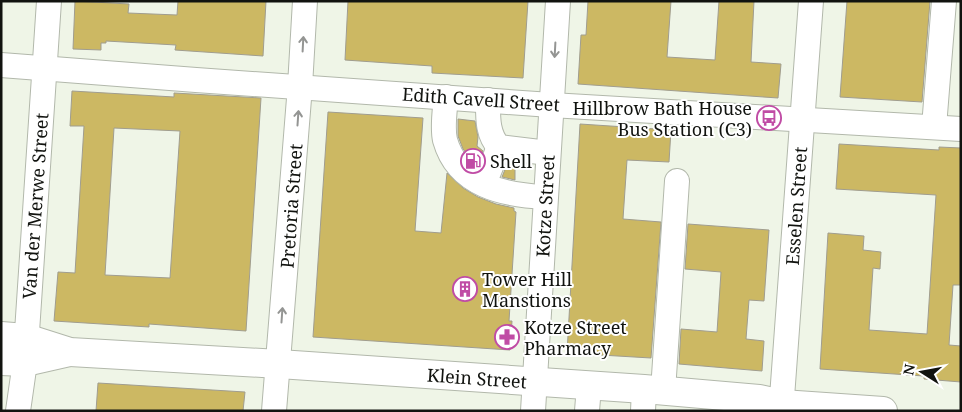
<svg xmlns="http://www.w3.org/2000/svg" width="962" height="412" font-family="'Noto Serif',serif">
<rect width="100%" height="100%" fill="#eff5e7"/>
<g fill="#ccb863" stroke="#a09d8f" fill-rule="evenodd">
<path d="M75 1 129 4 128 13 177 15 178 1H266L263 56 175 50 176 45 106 41V43H101V50L73 49Z"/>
<path d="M348 1H528L523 78 432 73V66L345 60Z"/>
<path d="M588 1H671L667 57 715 60 719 1H754L751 62 781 64 778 98 578 84 581 35H586Z"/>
<path d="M847 1H930L922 102 840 97Z"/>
<path d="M72 91 174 97V93L261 98 246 331 149 324V327L54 321 58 272 75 273 84 126H70ZM114 128 180 131 170 278 105 275Z"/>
<path d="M328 112 423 118 415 231 441 233 447 173 463 188 478 197 496 204 514 208V211L516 212 509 321H512L510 350 313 337Z"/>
<path d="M458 119 475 121 478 137 477 146 483 151 477 164 463 149 458 136Z"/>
<path d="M580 124 671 130 669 162 627 160 623 219 661 222 651 358 567 353Z"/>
<path d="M839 144 939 150V147L961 148V285H953L949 345 961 346V382L924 379V376L820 369 828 233 864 236 863 250 881 252 880 269 873 268 869 330 927 334 936 195 836 189Z"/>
<path d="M508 162 515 163V180L502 177Z"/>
<path d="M688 224 769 230 764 301 749 300 746 339 764 341 762 371 679 364 681 329 717 332 721 272 685 269Z"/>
<path d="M98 383 245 392 243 411H96Z"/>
</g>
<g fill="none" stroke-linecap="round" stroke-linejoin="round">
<defs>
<g id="minor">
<path d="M1 65 196 80 551 105 961 129"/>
<path d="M446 97C445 110 442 127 445 140 458 186 504 195 545 197"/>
<path d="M488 100C488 117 487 134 499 147L548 153"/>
<path d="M934 127 944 1"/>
<path d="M484 184 499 147"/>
<path d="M663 391 677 181"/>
<path d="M18 411 25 362 49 1"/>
<path d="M274 411 300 86 305 1"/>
<path d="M533 411 558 1"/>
<path d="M587 411 589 386"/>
<path d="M643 411 644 389"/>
<path d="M781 411 811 1"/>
</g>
<g id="major">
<path d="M1 336 26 338 70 352 279 364 644 389 759 399 782 404 883 411"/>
<path d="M1 361 25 362 69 352"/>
</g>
</defs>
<use href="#minor" stroke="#b2b8ab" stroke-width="26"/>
<use href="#major" stroke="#b2b8ab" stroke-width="30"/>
<use href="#minor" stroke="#fff" stroke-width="24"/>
<use href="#major" stroke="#fff" stroke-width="28"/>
</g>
<defs><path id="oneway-shaft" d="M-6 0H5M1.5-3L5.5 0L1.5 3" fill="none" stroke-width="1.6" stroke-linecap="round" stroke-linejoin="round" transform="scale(1.25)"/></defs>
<g stroke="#949593">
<use href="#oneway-shaft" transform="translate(303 44) rotate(-87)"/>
<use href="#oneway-shaft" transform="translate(555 50) rotate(93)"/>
<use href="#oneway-shaft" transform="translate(298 118) rotate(-86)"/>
<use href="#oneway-shaft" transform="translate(282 315) rotate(-86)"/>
</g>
<defs>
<symbol id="bus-ring" viewBox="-11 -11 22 22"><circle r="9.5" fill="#fff" stroke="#c04ca5" stroke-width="1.5"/><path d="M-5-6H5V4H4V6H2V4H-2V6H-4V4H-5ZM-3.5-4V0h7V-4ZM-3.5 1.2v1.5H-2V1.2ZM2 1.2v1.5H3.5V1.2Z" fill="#c04ca5"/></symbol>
<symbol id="fuel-ring" viewBox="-11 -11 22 22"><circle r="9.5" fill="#fff" stroke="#c04ca5" stroke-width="1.5"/><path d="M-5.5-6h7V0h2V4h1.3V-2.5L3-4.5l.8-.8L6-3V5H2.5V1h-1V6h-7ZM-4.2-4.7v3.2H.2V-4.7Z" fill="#c04ca5"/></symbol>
<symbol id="building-ring" viewBox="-11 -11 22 22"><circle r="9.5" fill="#fff" stroke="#c04ca5" stroke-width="1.5"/><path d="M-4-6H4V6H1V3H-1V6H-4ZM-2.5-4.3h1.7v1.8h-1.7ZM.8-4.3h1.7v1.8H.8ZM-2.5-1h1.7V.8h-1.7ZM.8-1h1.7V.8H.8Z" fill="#c04ca5"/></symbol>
<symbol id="pharmacy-ring" viewBox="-11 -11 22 22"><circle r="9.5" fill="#fff" stroke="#c04ca5" stroke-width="1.5"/><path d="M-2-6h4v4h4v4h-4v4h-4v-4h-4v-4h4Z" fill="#c04ca5"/></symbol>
</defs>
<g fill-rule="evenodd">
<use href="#bus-ring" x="755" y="104" width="28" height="28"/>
<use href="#fuel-ring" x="459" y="147" width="28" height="28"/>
<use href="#building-ring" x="451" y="275" width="28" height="28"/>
<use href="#pharmacy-ring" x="493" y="323" width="28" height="28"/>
</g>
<g text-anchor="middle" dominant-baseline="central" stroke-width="4" stroke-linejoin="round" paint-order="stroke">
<g font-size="18" fill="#11130f" stroke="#fff">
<text transform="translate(481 99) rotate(4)">Edith Cavell Street</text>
<text transform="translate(35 206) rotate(-86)">Van der Merwe Street</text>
<text transform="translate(291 206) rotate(-86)">Pretoria Street</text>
<text transform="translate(545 206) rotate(-87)">Kotze Street</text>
<text transform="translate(796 206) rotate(-86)">Esselen Street</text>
<text transform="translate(477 378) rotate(4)">Klein Street</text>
</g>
<g font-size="18" fill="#11130f" stroke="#fff" text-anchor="start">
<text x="752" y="108" text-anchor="end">Hillbrow Bath House<tspan x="752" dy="21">Bus Station (C3)</tspan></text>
<text x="490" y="161">Shell</text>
<text x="482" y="279">Tower Hill<tspan x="482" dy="21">Manstions</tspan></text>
<text x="524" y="327">Kotze Street<tspan x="524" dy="21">Pharmacy</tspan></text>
</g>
</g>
<rect width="962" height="412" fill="none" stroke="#11130f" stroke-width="5"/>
<g transform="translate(922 372) rotate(281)" stroke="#ffffff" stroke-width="4" paint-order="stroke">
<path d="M0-4L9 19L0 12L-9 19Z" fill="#11130f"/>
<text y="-8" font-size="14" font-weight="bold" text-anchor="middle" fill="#11130f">N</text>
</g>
</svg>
